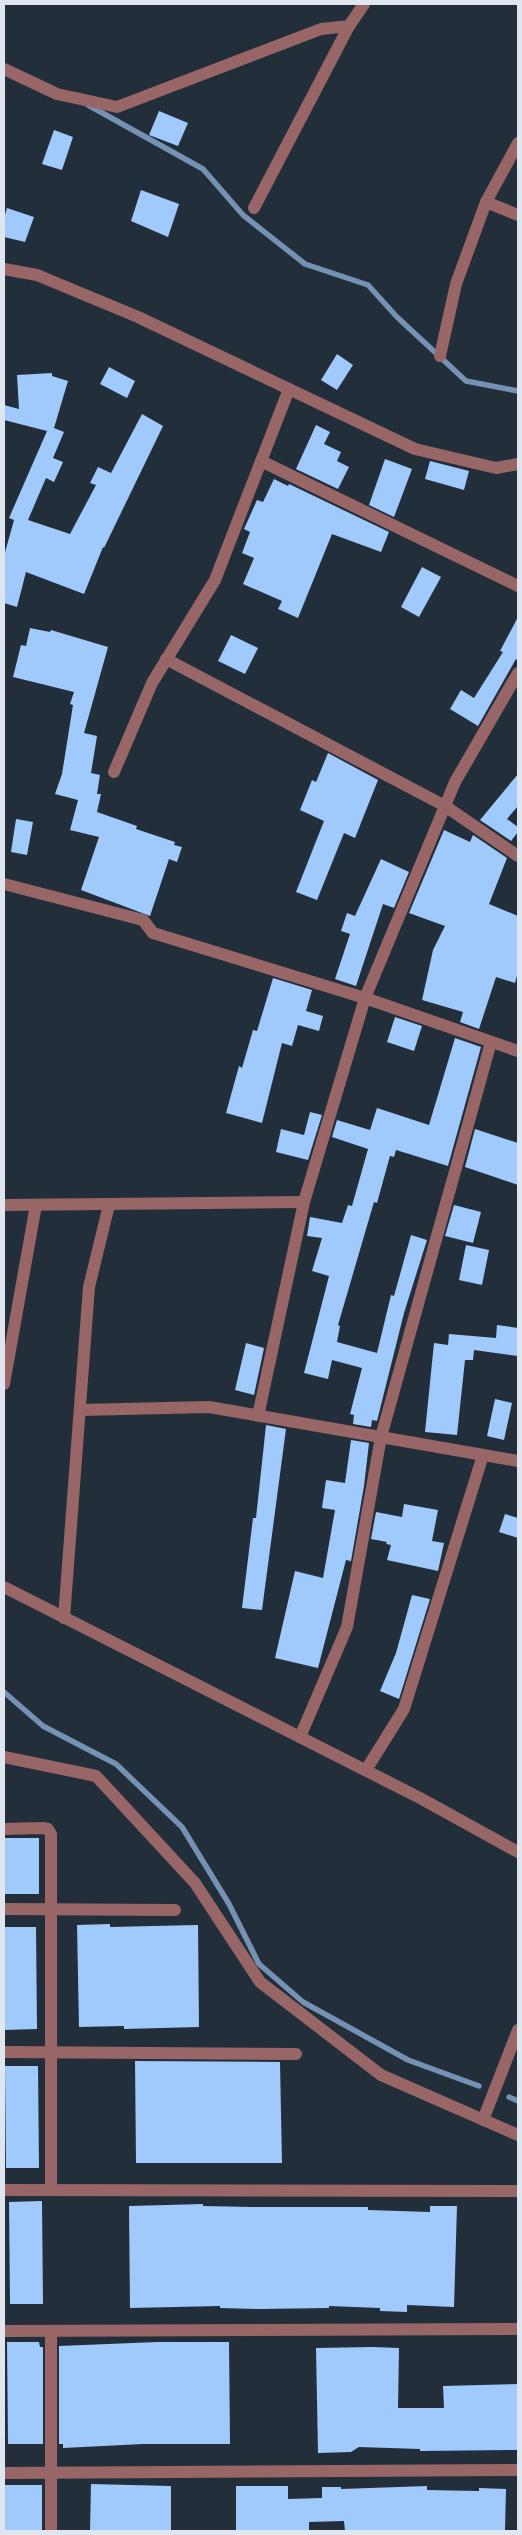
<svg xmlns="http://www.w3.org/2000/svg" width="522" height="2535" font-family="'PT Sans Narrow',sans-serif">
<rect width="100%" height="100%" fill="#232e3b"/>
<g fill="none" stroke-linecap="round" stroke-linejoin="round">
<g stroke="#7592b4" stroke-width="5.5">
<path d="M88 105 203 169 243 215 305 264 368 285 397 317 466 381 518 391"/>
<path d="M4 1692 43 1726 116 1764 182 1827 229 1904 259 1964 303 2002 408 2060 479 2086"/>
<path d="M509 2097 518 2101"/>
</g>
</g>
<g fill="#9fcafb">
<path d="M159 111 188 123 178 146 149 135Z"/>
<path d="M54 130 73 137 62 170 42 164Z"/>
<path d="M141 190 179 204 168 237 131 221Z"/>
<path d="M7 208 34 217 25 242 4 237V218Z"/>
<path d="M337 354 353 365 337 390 321 380Z"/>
<path d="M109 367 135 381 127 398 100 384Z"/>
<path d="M52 373V376L68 381 54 428 64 432 53 458 63 462 54 482 46 478 28 520 70 534 96 485 90 483 98 467 111 473 142 414 163 426 104 548 103 547 84 594 26 572 17 607 4 603V556L14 520 9 518 47 431 4 420V405L19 409 17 375Z"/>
<path d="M316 425 330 432 324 444 341 452 337 461 349 467 338 489 296 469Z"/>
<path d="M385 459 412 469 394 517 369 505Z"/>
<path d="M430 461 469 471 464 490 425 479Z"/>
<path d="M274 479 288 486 289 484 389 532 381 552 332 534 298 618 278 609 282 601 243 584 254 558 242 553 250 532 244 529 257 500 263 502Z"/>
<path d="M422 567 441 577 419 617 401 607Z"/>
<path d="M518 617V661L516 659 478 726 450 709 461 690 474 698 503 652 500 651Z"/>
<path d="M30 628 50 632 51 630 108 647 84 733 97 736 91 773 100 775 97 794H101L97 812 137 826 136 829 175 842 174 845 182 847 177 862 169 859 150 916 81 890 99 837 70 830 78 800 55 794 62 774 73 705 70 704 74 692 13 677 21 645 26 646Z"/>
<path d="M231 635 258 648 245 674 218 661Z"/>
<path d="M328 753 378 780 355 838 344 833 317 900 296 892 324 821 300 810 312 780 316 782Z"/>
<path d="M518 774V806L507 819 518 827V832L511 841 480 820Z"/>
<path d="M16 819 33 822 27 855 11 852Z"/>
<path d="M444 830 470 842 473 835 507 858 489 904 518 916V972L515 983 496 977 479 1029 460 1022 463 1012 422 1000 433 950 445 926 409 913Z"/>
<path d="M381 859 409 872 394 908 383 904 356 986 335 979 350 934 341 931 347 913 355 916Z"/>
<path d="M273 978 312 990 306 1011 323 1016 319 1031 298 1025 292 1046 282 1043 262 1123 226 1113 239 1066 242 1068 253 1030 257 1031Z"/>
<path d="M395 1017 422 1026 414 1051 387 1042Z"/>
<path d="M455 1038 481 1047 448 1166 396 1150 394 1157 390 1156 377 1203 374 1202 338 1325 340 1326 337 1342 377 1353 391 1295 394 1296 411 1235 427 1240 404 1313 377 1421 372 1420 371 1427 353 1424 354 1415 350 1414 362 1368 332 1360 328 1379 304 1373 329 1276 312 1271 322 1238 307 1236 310 1217 342 1223 348 1205 352 1206 368 1149 332 1137 337 1120 370 1130 377 1108 429 1125Z"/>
<path d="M310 1112 322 1115 308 1160 276 1152 281 1129 304 1135Z"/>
<path d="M475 1129 518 1143V1185L465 1167Z"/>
<path d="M454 1205 481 1212 473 1243 445 1236Z"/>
<path d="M466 1245 489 1250 482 1285 459 1280Z"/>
<path d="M497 1325 518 1328V1356L474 1350 473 1360H465L457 1435 425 1432 434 1343 448 1345 449 1334 496 1338Z"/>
<path d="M246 1343 264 1348 254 1395 235 1390Z"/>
<path d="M495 1399 512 1403 504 1440 487 1436Z"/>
<path d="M266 1425 286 1429 262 1610 242 1608 253 1518H256Z"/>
<path d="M351 1440 369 1443 364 1486 351 1561 346 1560 318 1668 275 1658 295 1571 323 1578 335 1510 322 1508 326 1480 345 1483Z"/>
<path d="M404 1504 438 1510 432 1541 444 1543 438 1571 387 1560 391 1545 386 1544 387 1542 371 1539 376 1512 402 1517Z"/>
<path d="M505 1514 518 1518V1538L499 1532Z"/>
<path d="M412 1595 430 1599 399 1699 380 1691 396 1653Z"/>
<rect x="4" y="1838" width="35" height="56"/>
<path d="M110 1924V1927L198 1925 199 2027 124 2029V2026L79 2027 77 1925Z"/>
<path d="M4 1927H36L37 2029 5 2030Z"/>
<path d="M135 2061 280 2062 282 2163H136Z"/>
<path d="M5 2066H38L39 2168H6Z"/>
<path d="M42 2201 43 2304H10L9 2202Z"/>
<path d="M203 2204V2206L252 2207H368V2210L430 2212V2206H457L454 2307 407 2305V2312L380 2311V2308L329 2306V2308L259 2309 220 2308V2306L130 2308 129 2206Z"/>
<path d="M7 2342H39L40 2347H43V2444H8Z"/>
<path d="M157 2342H229L230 2444H143L63 2448V2444H59V2346Z"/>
<path d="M373 2347 399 2348 398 2408H444L443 2386 518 2384V2450L420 2451V2449L359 2447 351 2452 318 2453 316 2348Z"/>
<path d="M91 2484 171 2486V2531H90Z"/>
<rect x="4" y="2485" width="38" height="46"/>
<path d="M236 2486H288V2499L322 2498V2487H341V2489L427 2486V2490L479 2491V2488L506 2489 505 2531H345L344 2521 309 2522V2531H236Z"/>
</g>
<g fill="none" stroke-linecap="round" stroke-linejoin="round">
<g stroke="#986666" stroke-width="12">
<path d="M4 69 57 94 117 107 321 29 349 26 364 4"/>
<path d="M486 202 518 215"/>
<path d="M254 208 349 26"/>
<path d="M4 269 37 275 138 317 415 449 496 468 518 464"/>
<path d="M440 356 456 284 486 202 518 143"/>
<path d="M261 461 518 586"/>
<path d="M166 659 445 806 518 856"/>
<path d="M114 772 152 683 215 580 289 389"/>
<path d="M4 884 143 920 153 933 365 998 518 1051"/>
<path d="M4 1205 304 1202"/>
<path d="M4 1384 36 1205"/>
<path d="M80 1410 209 1407 518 1461"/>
<path d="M258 1416 304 1202 365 998 455 782 518 673"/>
<path d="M4 1587 420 1798 518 1852"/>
<path d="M64 1618 89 1287 109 1205"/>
<path d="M300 1737 347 1627 381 1437 491 1042"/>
<path d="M4 1757 96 1776 195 1883 260 1982 381 2075 518 2135"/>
<path d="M366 1770 404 1709 483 1455"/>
<path d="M4 1829 43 1828 48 1829 51 1834V2190"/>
<path d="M4 1909 175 1910"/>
<path d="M4 2052 296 2054"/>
<path d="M483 2120 518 2030"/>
<path d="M4 2190 518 2191"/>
<path d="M4 2331 518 2329"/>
<path d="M51 2331V2531"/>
<path d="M4 2473 518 2470"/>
</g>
</g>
<rect width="522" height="2535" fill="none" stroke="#dfe6ef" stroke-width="10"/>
</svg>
